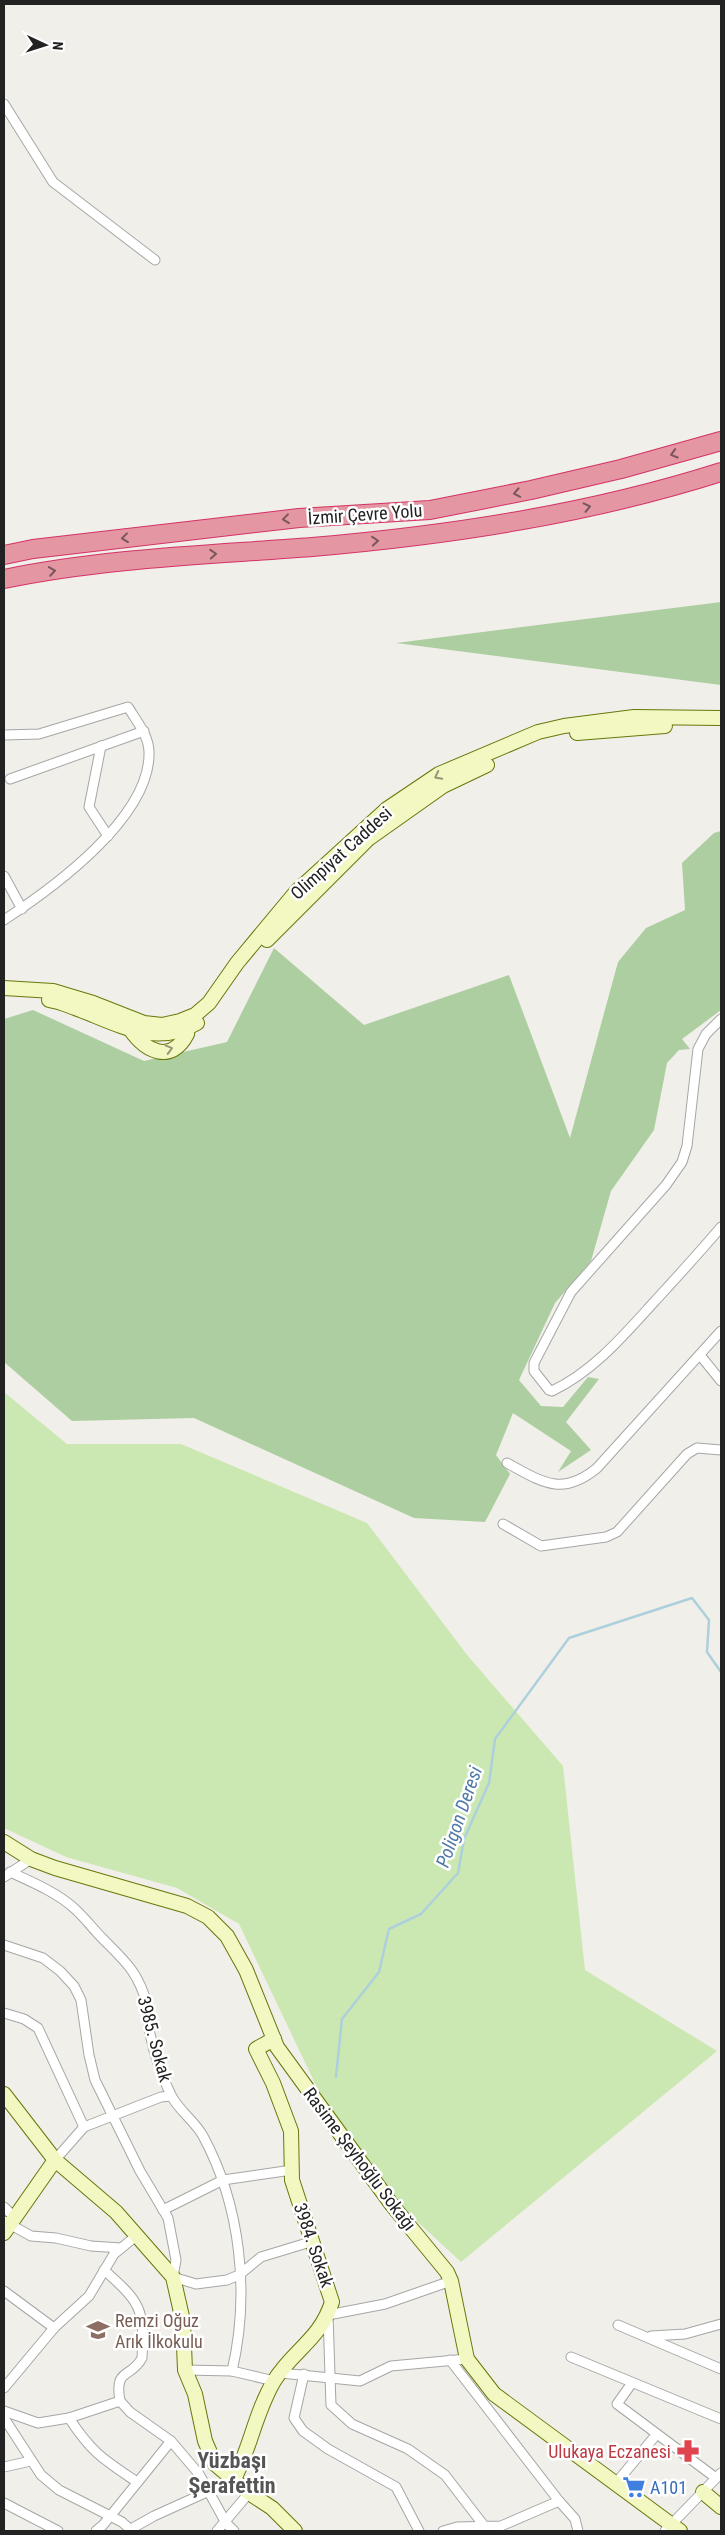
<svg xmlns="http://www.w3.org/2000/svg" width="725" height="2535" font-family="'Roboto Condensed',sans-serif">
<rect width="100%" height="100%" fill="#f1efe9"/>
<path fill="#cce8b2" d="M4 1392 67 1444H181L367 1523 468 1656 563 1766 585 1970 717 2051 461 2262 393 2199 322 2098 239 1924 177 1888 66 1857 4 1828Z"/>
<g fill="#adcea0">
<path d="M721 602V685L396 643Z"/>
<path d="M721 831V1010L682 1039 690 1049 679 1050 667 1063 654 1130 611 1191 591 1261 555 1303 519 1380 541 1406 563 1407 588 1377 599 1379 566 1422 591 1450 558 1472 571 1451 513 1413 496 1455 510 1474 485 1522 414 1518 194 1418 72 1421 4 1362V1019L33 1010 144 1061 227 1042 274 948 364 1025 509 975 570 1138 618 962 646 928 685 910 682 863 714 833Z"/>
</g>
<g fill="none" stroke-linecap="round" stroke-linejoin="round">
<path stroke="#acd0dc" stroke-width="2.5" d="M336 2077 342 2019 379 1972 389 1929 421 1914 458 1873 464 1839 489 1783 495 1739 569 1638 692 1598 709 1620 707 1652 721 1672"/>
<defs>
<g id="street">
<path d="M4 104 53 182 155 260"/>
<path d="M4 735 39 734 128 707C136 720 149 736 149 752 151 817 53 888 4 920"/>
<path d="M101 746 89 807 108 836"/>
<path d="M10 779 144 731"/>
<path d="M4 876 22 909"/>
<path d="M721 1019 706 1034 698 1049 687 1146 682 1162 666 1185 571 1292 534 1363V1371L549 1390 552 1391C594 1371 624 1335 655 1301 677 1277 700 1252 721 1227"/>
<path d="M700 1355 721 1381"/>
<path d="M507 1463C542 1482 562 1497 597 1468L721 1331"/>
<path d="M503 1524 541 1546 606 1537 617 1532 687 1454 697 1448 721 1450"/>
<path d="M10 1872C32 1882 58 1893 75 1909 85 1918 94 1930 103 1939 126 1962 138 1972 147 2004 149 2014 148 2024 150 2034 154 2053 162 2077 171 2095 178 2110 195 2121 203 2136 241 2206 250 2294 232 2371"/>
<path d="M4 1877 31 1859"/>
<path d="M4 1945 43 1958 60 1971 74 1986 81 2000 89 2055 95 2080 140 2171 168 2218 176 2260 173 2277 196 2284 227 2280 239 2275 261 2257 307 2243 311 2236"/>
<path d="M4 2013 24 2019 38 2028 84 2127"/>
<path d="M55 2160 84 2127 161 2097 171 2096"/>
<path d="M4 2207 14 2217"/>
<path d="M163 2210 223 2180 292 2170"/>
<path d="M4 2221 31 2236 56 2238 91 2246 121 2248"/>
<path d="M104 2270C140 2302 145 2308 142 2358 131 2379 114 2367 120 2401"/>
<path d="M451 2281 385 2304 328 2315 331 2405 352 2424 408 2449 445 2475 485 2527"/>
<path d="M4 2291 54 2328"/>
<path d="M618 2325 721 2369"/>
<path d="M651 2336 685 2334 721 2324"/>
<path d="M571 2357 721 2419"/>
<path d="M450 2360 559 2501"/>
<path d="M185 2370 232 2371 274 2381"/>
<path d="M281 2373 360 2381 391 2366 467 2359"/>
<path d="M304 2374 294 2418 303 2431 328 2449 396 2487 419 2531"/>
<path d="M632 2383 617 2404 716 2478"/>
<path d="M4 2388 54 2328 89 2296 114 2254 136 2236"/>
<path d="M4 2411 38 2423 69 2418 120 2401 130 2412 171 2441 199 2474 226 2523 234 2531"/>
<path d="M4 2418 41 2475 59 2490 122 2522 132 2531"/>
<path d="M69 2418C92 2453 103 2459 137 2482"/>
<path d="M4 2467 31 2461"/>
<path d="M616 2483 656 2435"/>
<path d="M4 2503 58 2531"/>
<path d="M131 2529 154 2516 207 2492"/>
<path d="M96 2531 103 2525 171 2441"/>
<path d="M217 2531 249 2493"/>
<path d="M443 2531 457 2527 501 2526 559 2501 575 2519 578 2531"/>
<path d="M665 2531 721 2473"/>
</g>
<g id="secondary">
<path d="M577 733 665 726"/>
<path d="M267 940 368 839 443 786 487 765"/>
<path d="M4 988 53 991 93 1003 144 1023 162 1025 180 1021 195 1015 209 1003 237 963 296 892 387 809 439 774 538 732 564 726 634 717 721 718"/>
<path d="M49 1000C58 1001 67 1005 75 1008 116 1023 155 1048 197 1023"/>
<path d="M130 1029C145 1051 171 1065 187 1034L179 1027"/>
<path d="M4 1842 31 1859 55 1868 187 1906 208 1917 227 1936 246 1970 277 2047 392 2205 447 2272 451 2281 467 2359 494 2394 680 2531"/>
<path d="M4 2094 55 2160 116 2212 173 2277 183 2321 185 2370 195 2394 205 2441 215 2464 249 2493 272 2508 295 2531"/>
<path d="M4 2233 55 2160"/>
<path d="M233 2481C250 2450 255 2413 274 2381 293 2350 320 2340 332 2302L292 2180 291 2131 273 2083 256 2049 274 2039"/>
<path d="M703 2492 721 2507"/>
</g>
<g id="highway">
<path d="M4 555 33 549 299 518 430 510 531 490 621 469 721 441"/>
<path d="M4 579C105 558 209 555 312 547 451 535 589 514 721 472"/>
</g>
</defs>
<use href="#street" stroke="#a6a6a6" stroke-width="11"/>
<use href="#secondary" stroke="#69770b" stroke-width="16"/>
<use href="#highway" stroke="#d33266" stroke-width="20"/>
<use href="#street" stroke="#fff" stroke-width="9"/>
<use href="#secondary" stroke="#f3f7c1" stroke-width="14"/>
<use href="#highway" stroke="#e496a2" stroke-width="18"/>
</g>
<defs><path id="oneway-chevron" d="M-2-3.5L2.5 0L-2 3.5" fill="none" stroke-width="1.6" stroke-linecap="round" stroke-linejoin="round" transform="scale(1.25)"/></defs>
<g stroke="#79565c">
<use href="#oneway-chevron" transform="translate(674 454) rotate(164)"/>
<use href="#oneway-chevron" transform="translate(517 493) rotate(169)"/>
<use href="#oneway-chevron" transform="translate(587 507) rotate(-13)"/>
<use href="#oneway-chevron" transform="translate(286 519) rotate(173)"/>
<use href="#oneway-chevron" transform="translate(125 538) rotate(173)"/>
<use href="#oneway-chevron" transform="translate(375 541) rotate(-5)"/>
<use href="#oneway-chevron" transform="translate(213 554) rotate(-4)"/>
<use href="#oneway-chevron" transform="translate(52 571) rotate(-9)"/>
</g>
<g stroke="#959779">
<use href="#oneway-chevron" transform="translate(438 776) rotate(153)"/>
<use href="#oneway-chevron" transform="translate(169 1049) rotate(-15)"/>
</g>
<defs>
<symbol id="school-bare" viewBox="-9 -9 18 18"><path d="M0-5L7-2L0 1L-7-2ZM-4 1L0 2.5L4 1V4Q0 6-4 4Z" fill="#8d6e63" stroke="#fff" stroke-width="2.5" paint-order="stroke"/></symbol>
<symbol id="pharmacy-bare" viewBox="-9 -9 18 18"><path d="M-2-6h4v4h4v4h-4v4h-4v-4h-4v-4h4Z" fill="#e0444e" stroke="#fff" stroke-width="2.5" paint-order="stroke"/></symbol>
<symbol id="supermarket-bare" viewBox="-9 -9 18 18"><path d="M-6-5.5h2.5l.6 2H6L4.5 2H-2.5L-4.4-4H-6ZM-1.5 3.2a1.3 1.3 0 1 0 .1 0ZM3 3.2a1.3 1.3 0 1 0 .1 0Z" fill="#3f7fe0" stroke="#fff" stroke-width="2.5" paint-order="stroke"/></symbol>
</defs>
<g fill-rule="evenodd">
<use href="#school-bare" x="82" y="2314" width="32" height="32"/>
<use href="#pharmacy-bare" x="672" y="2435" width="32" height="32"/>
<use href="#supermarket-bare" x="618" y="2471" width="32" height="32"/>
</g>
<g text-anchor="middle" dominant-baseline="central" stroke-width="5" stroke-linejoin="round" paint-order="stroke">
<g font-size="18" fill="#222" stroke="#fff">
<text transform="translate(365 514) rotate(-4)">İzmir Çevre Yolu</text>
<text transform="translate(341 853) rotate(-42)">Olimpiyat Caddesi</text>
<text transform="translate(155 2039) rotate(75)">3985. Sokak</text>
<text transform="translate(360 2159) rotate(53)">Rasime Şeyhoğlu Sokağı</text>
<text transform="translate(314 2245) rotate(71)">3984. Sokak</text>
</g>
<g font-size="18" fill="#785e54" stroke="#fff" text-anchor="start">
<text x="115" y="2320">Remzi Oğuz<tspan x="115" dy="21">Arık İlkokulu</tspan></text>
</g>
<g font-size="18" fill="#be3a42" stroke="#fff" text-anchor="end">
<text x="671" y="2451">Ulukaya Eczanesi</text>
</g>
<g font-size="18" fill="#366cbe" stroke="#fff" text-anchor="start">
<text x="650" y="2487">A101</text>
</g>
<g font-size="19" font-style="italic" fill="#4f79a6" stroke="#fff">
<text transform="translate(459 1817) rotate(-71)">Poligon Deresi</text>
</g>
<g font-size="22" font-weight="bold" fill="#555" stroke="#fff">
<text x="232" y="2460">Yüzbaşı<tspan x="232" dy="25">Şerafettin</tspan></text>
</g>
</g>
<rect width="725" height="2535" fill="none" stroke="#222222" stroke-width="10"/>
<g transform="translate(45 45) rotate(94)" stroke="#ffffff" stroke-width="4" paint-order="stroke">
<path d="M0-4L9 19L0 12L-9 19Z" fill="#222222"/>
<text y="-8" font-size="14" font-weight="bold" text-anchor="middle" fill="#222222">N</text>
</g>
</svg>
